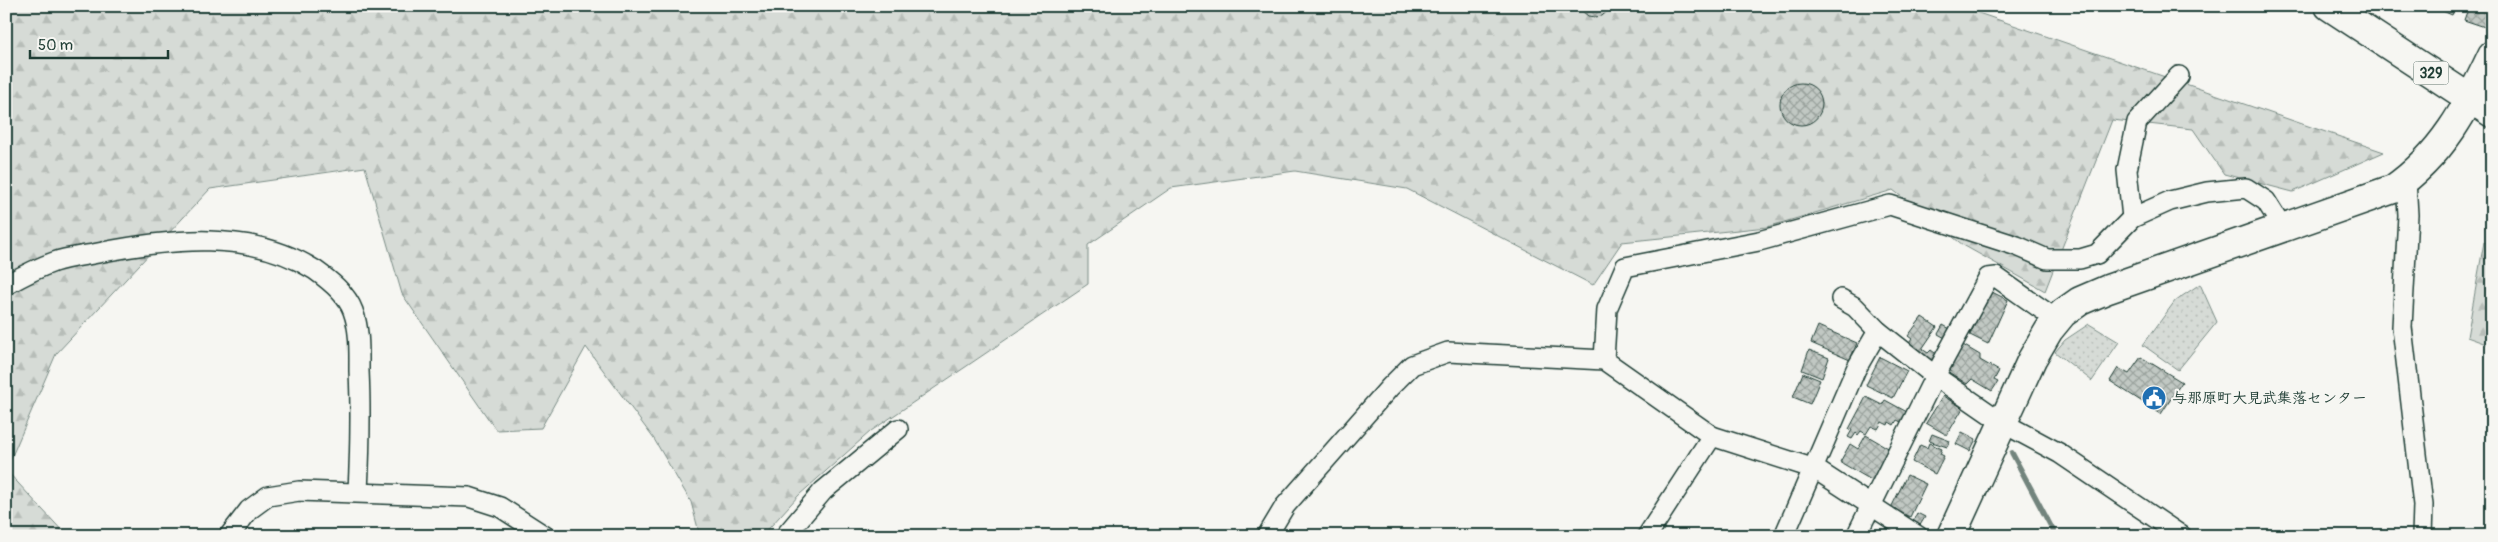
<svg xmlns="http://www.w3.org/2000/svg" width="2498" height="542" font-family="Pangolin,'Klee One',sans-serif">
<defs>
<pattern id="grass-dots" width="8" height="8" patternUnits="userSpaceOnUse" patternTransform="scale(1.25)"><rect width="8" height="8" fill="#d6dbd6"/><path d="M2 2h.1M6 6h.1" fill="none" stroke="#b7bdb8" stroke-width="1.8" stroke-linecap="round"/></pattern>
<pattern id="forest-firs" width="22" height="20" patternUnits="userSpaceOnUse" patternTransform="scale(1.25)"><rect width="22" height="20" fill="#d6dbd6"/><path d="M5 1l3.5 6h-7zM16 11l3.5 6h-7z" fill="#b7bdb8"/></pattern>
<pattern id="building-cross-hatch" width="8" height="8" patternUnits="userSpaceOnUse" patternTransform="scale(1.25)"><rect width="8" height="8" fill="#c1c8c3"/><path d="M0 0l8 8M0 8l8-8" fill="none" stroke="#9ca49f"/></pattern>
</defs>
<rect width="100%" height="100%" fill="#f6f6f2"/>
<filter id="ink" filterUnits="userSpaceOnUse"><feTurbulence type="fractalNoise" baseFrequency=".02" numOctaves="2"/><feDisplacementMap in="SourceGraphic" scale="10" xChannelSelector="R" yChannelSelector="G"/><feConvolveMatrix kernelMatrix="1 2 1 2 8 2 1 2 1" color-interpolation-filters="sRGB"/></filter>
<g filter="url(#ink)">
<g fill="url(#grass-dots)" stroke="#7a8c85">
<path d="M2200 284 2217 322 2178 370 2143 345 2175 301Z"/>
<path d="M2089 324 2119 342 2092 381 2055 352 2065 340Z"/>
</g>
<g fill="url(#forest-firs)" stroke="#7a8c85">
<path d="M6 6H1958L2384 152 2293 192 2224 174 2193 129 2112 120 2045 291 1963 245 1893 190 1767 227 1622 242 1593 285 1407 189 1295 171 1171 188 1088 245V284L871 431 799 495 762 536H700L691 502 654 439 586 347 541 428 496 430 402 294 365 167 210 189 56 354 6 470Z"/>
<path d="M2484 242 2492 244V346L2467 337Z"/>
<path d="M6 470 66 535 67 536H6Z"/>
</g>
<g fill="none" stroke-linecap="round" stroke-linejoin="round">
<path stroke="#72847d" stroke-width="5.5" d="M2012 453 2056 536"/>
</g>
<g fill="url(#building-cross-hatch)" stroke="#1f3d34">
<path d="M1576 6H1613L1602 16 1595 17 1588 16Z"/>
<path d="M2440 6H2456L2452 15 2438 9Z"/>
<path d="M2469 6H2492V17L2488 28 2464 20Z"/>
<circle cx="1801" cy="104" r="21"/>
<path d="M1990 291 2008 300 1988 344 1970 335Z"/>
<path d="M1922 317 1937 327 1922 349 1928 353 1931 350 1939 356 1933 365 1907 346 1912 339 1908 336Z"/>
<path d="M1943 325 1952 330 1947 339 1938 334Z"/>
<path d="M1818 326 1857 343 1850 360 1811 343Z"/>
<path d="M1963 345 1980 355V360L1999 371 1994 380 1998 382 1992 391 1972 379 1967 384 1947 371Z"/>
<path d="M1809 350 1829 358 1822 378 1802 370Z"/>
<path d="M1880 357 1907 371 1893 398 1866 385Z"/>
<path d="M2141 357 2182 382 2161 414 2110 381 2118 368 2129 374Z"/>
<path d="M1803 373 1820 380 1810 404 1793 397Z"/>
<path d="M1943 396 1963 408 1947 435 1926 423Z"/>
<path d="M1866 397 1882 405 1885 400 1907 412 1901 422 1897 420 1894 425 1889 422 1888 425 1882 422 1878 429 1871 426 1866 434 1861 431 1858 435 1856 433 1852 439 1848 437 1852 430 1849 429Z"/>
<path d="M1962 432 1976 439 1970 451 1956 444Z"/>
<path d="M1932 434 1950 441 1947 447 1929 441Z"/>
<path d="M1866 435 1890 449 1873 481 1840 462 1850 444 1858 449Z"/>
<path d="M1929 443 1942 449 1940 454 1944 456 1935 474 1912 462 1920 445 1927 448Z"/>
<path d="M1907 475 1926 484 1910 517 1891 508Z"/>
<path d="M1917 513 1925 517 1919 527 1912 523Z"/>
</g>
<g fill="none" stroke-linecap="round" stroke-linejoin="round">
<defs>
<g id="street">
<path d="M2406 180 2408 215 2402 327 2423 505 2422 536"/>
<path d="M2132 218 2127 170 2137 122 2179 76"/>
<path d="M6 285C22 276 37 268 54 262 68 257 84 256 98 253 169 239 251 229 315 270 329 280 347 294 353 311 360 330 359 351 359 371 361 412 360 451 358 492"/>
<path d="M1841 299 1855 307 1878 331 1935 376 2003 423 2059 453 2182 536"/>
<path d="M1604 360 1607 309 1625 267 1759 241 1890 205 2017 246 2047 259H2080L2097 254 2132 218 2170 201 2207 192 2246 188 2266 201 2283 228"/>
<path d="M229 536 249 510 268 496 299 491 469 497 500 507 545 536"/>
<path d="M785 536 823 491 898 429"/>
<path d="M1267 536 1285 506 1390 387 1412 365 1448 352 1604 360 1712 436 1815 469 1918 536"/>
<path d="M1647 536 1712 436"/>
<path d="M1784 536 1856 369 1878 331"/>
<path d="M1856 536 1935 376 1988 278 1996 277 2057 320"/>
</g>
<path id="secondary" d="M1951 536 2032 359 2049 330 2063 313 2080 301 2108 289 2393 189C2442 155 2467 108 2492 55"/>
<path id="highway" d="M2329 6 2492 113"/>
</defs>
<use href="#street" stroke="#1f3d34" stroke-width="22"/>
<use href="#secondary" stroke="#1f3d34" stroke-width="31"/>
<use href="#highway" stroke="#1f3d34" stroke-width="31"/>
<use href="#street" stroke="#f6f6f2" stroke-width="19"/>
<use href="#secondary" stroke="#f6f6f2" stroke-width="28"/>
<use href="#highway" stroke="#f6f6f2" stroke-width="28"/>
</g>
</g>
<defs>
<symbol id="civic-disc" viewBox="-11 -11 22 22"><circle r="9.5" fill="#1f6fb2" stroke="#f6f6f2"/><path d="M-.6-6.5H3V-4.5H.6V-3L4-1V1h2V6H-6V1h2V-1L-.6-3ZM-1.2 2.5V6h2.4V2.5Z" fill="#fff"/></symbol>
</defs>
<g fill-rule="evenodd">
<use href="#civic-disc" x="2140" y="384" width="28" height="28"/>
</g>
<g text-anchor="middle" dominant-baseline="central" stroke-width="4" stroke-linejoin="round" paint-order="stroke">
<rect fill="#f6f6f2" stroke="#60746d" stroke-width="1" x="2413.5" y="61.5" width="35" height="23" rx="4"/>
<g font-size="14" font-weight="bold" fill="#1f3d34">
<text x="2431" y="73">329</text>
</g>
<g font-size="15" font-weight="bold" fill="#1f3d34" stroke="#f6f6f2" text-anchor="start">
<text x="2172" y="398">与那原町大見武集落センター</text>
</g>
</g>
<rect width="2498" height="542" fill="none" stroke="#f6f6f2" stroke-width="25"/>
<rect x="12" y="12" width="2473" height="517" fill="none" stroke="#1f3d34" stroke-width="2" filter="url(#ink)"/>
<path d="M30 50v8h138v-8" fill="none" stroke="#1f3d34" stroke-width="2.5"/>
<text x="38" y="50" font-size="15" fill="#1f3d34" stroke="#f6f6f2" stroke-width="4" paint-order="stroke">50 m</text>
</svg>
